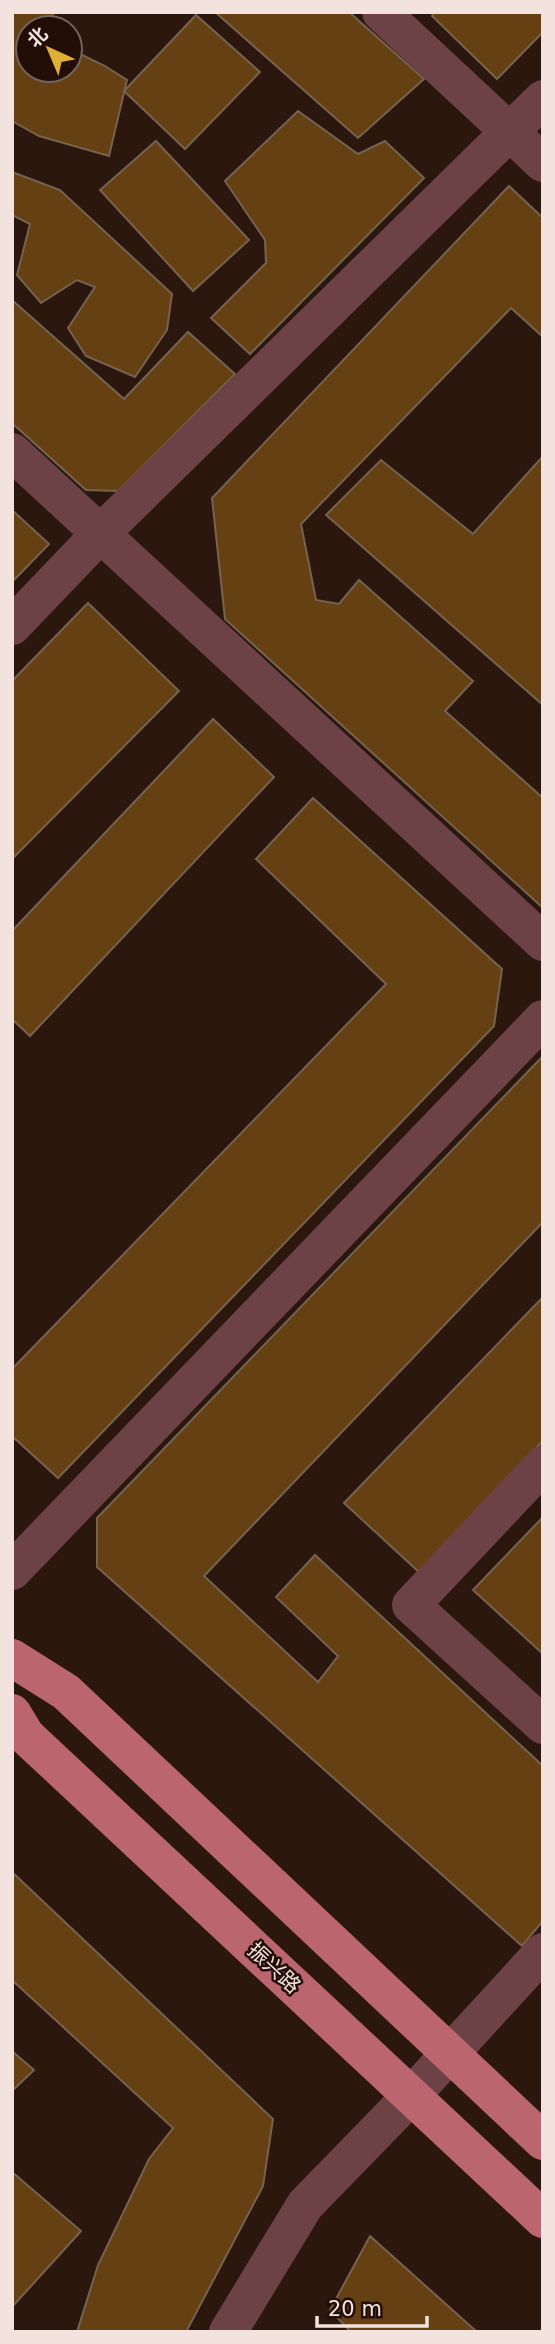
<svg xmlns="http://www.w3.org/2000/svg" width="555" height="2344" font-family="'DejaVu Sans','Noto Sans SC',sans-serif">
<rect width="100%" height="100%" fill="#2c170f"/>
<g fill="#644012" stroke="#756350" stroke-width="2">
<path d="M12 12H53L52 28H28V70H70V49L105 66 127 80 109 156 39 136 12 121Z"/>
<path d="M215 12H349L424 79 358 138Z"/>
<path d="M435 12H543V32L497 79 432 16Z"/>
<path d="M196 15 260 72 185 149 124 91Z"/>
<path d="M298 111 358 154 385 141 424 178 250 354 211 318 266 263 265 240 225 181Z"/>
<path d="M156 141 249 240 193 291 100 190Z"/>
<path d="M12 172 60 190 172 294 167 330 135 377 86 356 68 328 95 287 77 280 41 303 17 275 30 224 12 215Z"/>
<path d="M509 186 543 218V337L511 308 301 524 316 600 339 604 359 580 473 681 445 711 543 798V908L225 619 212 498Z"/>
<path d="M12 300 124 399 188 332 235 374 118 491 86 490 12 423Z"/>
<path d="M543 456V705L326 515 381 460 473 534Z"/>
<path d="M12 510 49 544 12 582Z"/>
<path d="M88 603 179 691 12 859V681Z"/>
<path d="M213 719 274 777 30 1036 12 1019V931Z"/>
<path d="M313 798 502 969 494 1026 58 1478 12 1436V1369L386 984 256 859Z"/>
<path d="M543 1056V1222L204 1576 318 1682 338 1656 276 1597 315 1555 543 1766V1921L522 1946 97 1567V1518Z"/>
<path d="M543 1297V1441L420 1573 344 1503Z"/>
<path d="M543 1517V1654L473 1590Z"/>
<path d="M12 1872 273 2119 263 2186 186 2332H77L98 2265 149 2159 173 2128 12 1980Z"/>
<path d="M12 2051 34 2070 12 2091Z"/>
<path d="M12 2172 81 2231 12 2307Z"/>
<path d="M370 2236 477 2332H351L330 2310Z"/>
</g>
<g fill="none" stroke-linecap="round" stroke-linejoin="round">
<g stroke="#6c4246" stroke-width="38">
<path d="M381 12 543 163"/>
<path d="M12 452 543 942"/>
<path d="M12 626 101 533 543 99"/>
<path d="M543 1465 411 1605 543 1725"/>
<path d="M12 1571 543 1019"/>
<path d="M228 2332 305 2205 411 2096 543 1952"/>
</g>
<g stroke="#bb656e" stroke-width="38">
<path d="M12 1658 66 1692 543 2141"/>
<path d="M12 1713 26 1736 543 2219"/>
</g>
</g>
<g text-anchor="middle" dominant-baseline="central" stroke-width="5" stroke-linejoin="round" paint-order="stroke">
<g font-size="21" fill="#f2e3de" stroke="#220e07">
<text transform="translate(274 1968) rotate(43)">振兴路</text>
</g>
</g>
<rect width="555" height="2344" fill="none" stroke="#f2e3de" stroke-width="28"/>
<g transform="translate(49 49) rotate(316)"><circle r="33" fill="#220e07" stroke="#75635d" stroke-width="2"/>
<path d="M0-5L12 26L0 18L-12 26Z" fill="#e0b034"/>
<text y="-10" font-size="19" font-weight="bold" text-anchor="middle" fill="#f2e3de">北</text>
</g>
<path d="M317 2316v10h110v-10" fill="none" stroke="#f2e3de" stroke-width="3.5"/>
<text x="328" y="2316" font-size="21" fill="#f2e3de" stroke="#220e07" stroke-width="5" paint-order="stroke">20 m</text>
</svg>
